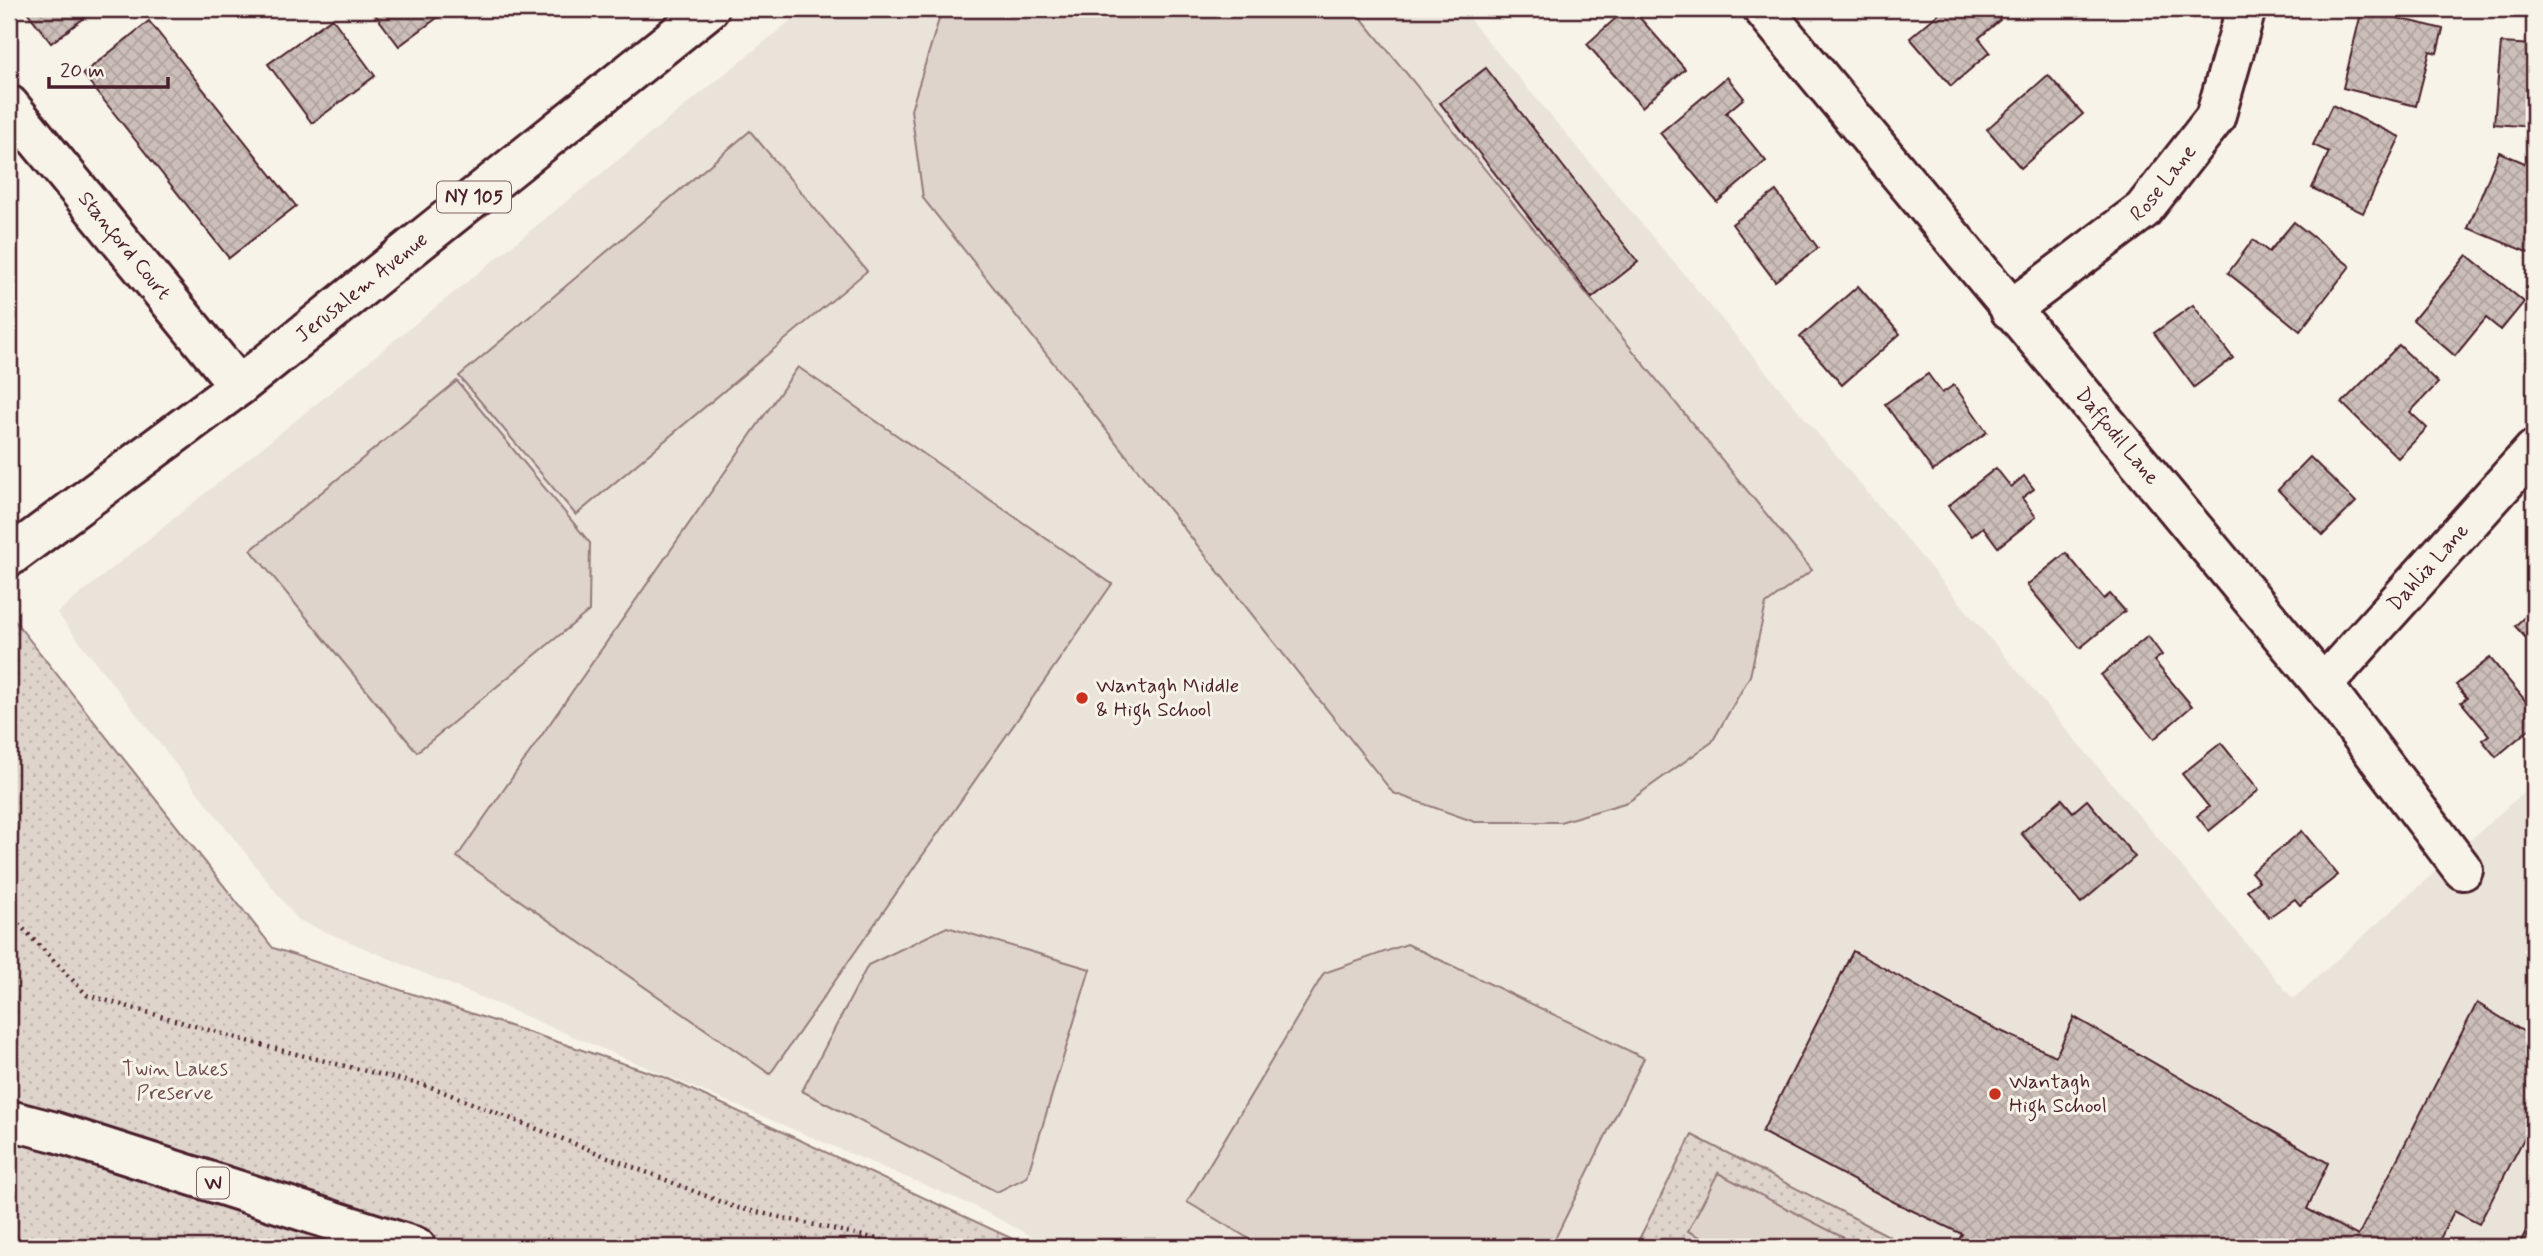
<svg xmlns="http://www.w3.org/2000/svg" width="2543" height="1256" font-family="Mynerve,sans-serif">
<defs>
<pattern id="park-dots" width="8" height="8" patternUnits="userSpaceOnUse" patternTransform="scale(1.75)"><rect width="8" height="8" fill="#ded4cc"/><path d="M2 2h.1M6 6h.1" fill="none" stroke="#c0b6af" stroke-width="1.8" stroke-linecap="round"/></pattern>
<pattern id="building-cross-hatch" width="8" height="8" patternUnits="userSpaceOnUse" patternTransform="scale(1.75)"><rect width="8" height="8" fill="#ccbfb9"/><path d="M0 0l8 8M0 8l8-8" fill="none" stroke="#b1a49f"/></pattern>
</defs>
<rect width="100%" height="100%" fill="#f7f3e8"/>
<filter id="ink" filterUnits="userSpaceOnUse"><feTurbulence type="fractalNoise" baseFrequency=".0143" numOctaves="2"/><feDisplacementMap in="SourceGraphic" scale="14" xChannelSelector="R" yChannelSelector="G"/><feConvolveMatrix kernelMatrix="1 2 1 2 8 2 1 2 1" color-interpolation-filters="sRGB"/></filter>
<g filter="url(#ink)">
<path fill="#eae3da" d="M805 9H1461L2293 999 2534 783V1247H1052L972 1205 298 920 57 613Z"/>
<g fill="url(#park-dots)" stroke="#947a7c" stroke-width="2">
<path d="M10 615 273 948 664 1077 1030 1247H9Z"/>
<path d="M1692 1135 1889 1236 1883 1247H1635Z"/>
</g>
<g fill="#ded4cc" stroke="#947a7c" stroke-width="2">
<path d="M945 9H1354L1812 570 1766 604 1750 676 1712 742 1628 802 1560 822H1475L1393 793 923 198 911 110 940 16Z"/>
<path d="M750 131 867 271 576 515 459 376Z"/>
<path d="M798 367 1112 584 770 1074 457 857Z"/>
<path d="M457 381 590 543 589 611 417 752 251 550Z"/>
<path d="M947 927 1090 969 1027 1177 997 1192 802 1091 868 965Z"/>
<path d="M1407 944 1644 1058 1551 1247H1263L1187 1202 1324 973Z"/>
<path d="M1718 1173 1844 1238 1839 1247H1720L1688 1231Z"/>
</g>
<g fill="url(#building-cross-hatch)" stroke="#4a1f2b" stroke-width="2">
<path d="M25 9H96L51 43Z"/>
<path d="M371 9H449L399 46Z"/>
<path d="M1626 9H1632L1685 69 1642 107 1587 44Z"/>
<path d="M1944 9H1990L2000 20 1979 38 1990 52 1951 86 1910 38Z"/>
<path d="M2362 9 2443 29 2437 53 2430 51 2416 106 2343 88Z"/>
<path d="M332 18 375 76 312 123 268 64Z"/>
<path d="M149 21 296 206 229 258 83 74Z"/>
<path d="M2501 43 2534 45V127L2494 124Z"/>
<path d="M1486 68 1638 262 1592 298 1440 103Z"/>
<path d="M2048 75 2083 114 2021 168 1987 129Z"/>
<path d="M1727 77 1744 98 1726 113 1766 161 1717 202 1660 133Z"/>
<path d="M2332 105 2400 137 2363 213 2312 188 2329 152 2313 145Z"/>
<path d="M2499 152 2534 167V255L2468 228Z"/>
<path d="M1776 191 1818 248 1775 281 1732 224Z"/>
<path d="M2294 222 2350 266 2300 331 2228 273 2253 240 2269 252Z"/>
<path d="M2467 255 2524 302 2501 330 2486 318 2455 356 2413 320Z"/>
<path d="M1858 286 1900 334 1842 385 1800 337Z"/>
<path d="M2193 305 2233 358 2194 387 2154 333Z"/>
<path d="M2399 345 2438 383 2410 412 2427 428 2398 458 2342 403Z"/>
<path d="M1928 374 1942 393 1954 385 1987 432 1933 471 1885 404Z"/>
<path d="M2310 457 2356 502 2323 535 2278 490Z"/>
<path d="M1996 468 2011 487 2024 476 2034 489 2022 498 2036 517 1998 547 1983 527 1972 536 1948 506Z"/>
<path d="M2066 553 2104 599 2110 594 2125 611 2080 648 2027 585Z"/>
<path d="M2534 608V647L2515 626Z"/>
<path d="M2148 636 2162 655 2154 661 2192 706 2154 739 2101 675Z"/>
<path d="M2490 658 2534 711V725L2496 757 2482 740 2489 735 2461 702 2467 698 2456 685Z"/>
<path d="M2221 743 2259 790 2209 831 2197 816 2209 807 2182 774Z"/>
<path d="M2062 799 2073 812 2087 800 2135 857 2081 903 2021 833Z"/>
<path d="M2302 831 2338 875 2300 905 2295 899 2269 917 2247 890 2259 881 2251 872Z"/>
<path d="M1853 951 1983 1023 2056 1056 2074 1017 2328 1163 2307 1209 2358 1236 2477 1003 2534 1038V1129L2530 1127 2479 1224 2454 1211 2436 1247H1955L1962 1234 1896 1203 1762 1132Z"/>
<path d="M2534 1215V1247H2518Z"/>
</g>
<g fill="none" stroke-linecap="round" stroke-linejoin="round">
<defs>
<g id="minor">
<path id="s1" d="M1763 9 2323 685 2463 870"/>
<path id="s2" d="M9 105 239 386"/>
<path id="s3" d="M2010 310 2143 210 2215 118 2246 9"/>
<path id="s4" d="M2323 685 2534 450"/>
</g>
<g id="primary">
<path id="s5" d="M9 557 239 386 709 9"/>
</g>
<path id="motorway" d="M9 1120 55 1132 416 1247"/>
</defs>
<use href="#minor" stroke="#4a1f2b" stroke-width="44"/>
<use href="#primary" stroke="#4a1f2b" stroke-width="44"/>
<use href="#motorway" stroke="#4a1f2b" stroke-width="44"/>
<path stroke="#4a1f2b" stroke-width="4.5" stroke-dasharray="2 5" stroke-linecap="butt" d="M9 914 87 995 272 1048 431 1087 734 1207 913 1247"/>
<use href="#minor" stroke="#f7f3e8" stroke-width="38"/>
<use href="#primary" stroke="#f7f3e8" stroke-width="38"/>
<use href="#motorway" stroke="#f7f3e8" stroke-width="38"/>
</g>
</g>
<g fill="#c8321e" stroke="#f7f3e8" stroke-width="2.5">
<circle cx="1082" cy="698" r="7"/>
<circle cx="1995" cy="1094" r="7"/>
</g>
<g text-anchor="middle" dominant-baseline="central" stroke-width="6" stroke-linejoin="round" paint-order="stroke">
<g fill="#f7f3e8" stroke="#7e5f64" stroke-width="2">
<rect x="437" y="181.5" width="74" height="31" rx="5"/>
<rect x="197" y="1167.5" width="32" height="31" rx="5"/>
</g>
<g font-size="19" font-weight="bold" fill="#4a1f2b">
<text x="474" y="197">NY 105</text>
<text x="213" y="1183">W</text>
</g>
<g font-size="21" fill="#4a1f2b" stroke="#f7f3e8">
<text stroke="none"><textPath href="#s3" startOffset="200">Rose Lane</textPath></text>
<text stroke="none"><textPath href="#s2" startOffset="182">Stanford Court</textPath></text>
<text stroke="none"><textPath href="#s5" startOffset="444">Jerusalem Avenue</textPath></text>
<text stroke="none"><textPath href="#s1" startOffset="555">Daffodil Lane</textPath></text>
<text stroke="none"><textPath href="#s4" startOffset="158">Dahlia Lane</textPath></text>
</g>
<g font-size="21" fill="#4a1f2b" stroke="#f7f3e8" text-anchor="start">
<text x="1096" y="686">Wantagh Middle<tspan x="1096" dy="24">&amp; High School</tspan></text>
<text x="2009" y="1082">Wantagh<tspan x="2009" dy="24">High School</tspan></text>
</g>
<g font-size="21" fill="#6f4c53" stroke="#f7f3e8">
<text x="175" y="1069">Twin Lakes<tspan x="175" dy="24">Preserve</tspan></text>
</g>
</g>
<rect width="2543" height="1256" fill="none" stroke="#f7f3e8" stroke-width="35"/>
<rect x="18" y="18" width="2508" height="1221" fill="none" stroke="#4a1f2b" stroke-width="2.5" filter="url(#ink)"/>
<path d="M49 77v10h119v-10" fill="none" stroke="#4a1f2b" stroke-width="3.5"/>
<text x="60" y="77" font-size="21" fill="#4a1f2b" stroke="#f7f3e8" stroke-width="5" paint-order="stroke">20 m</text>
</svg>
